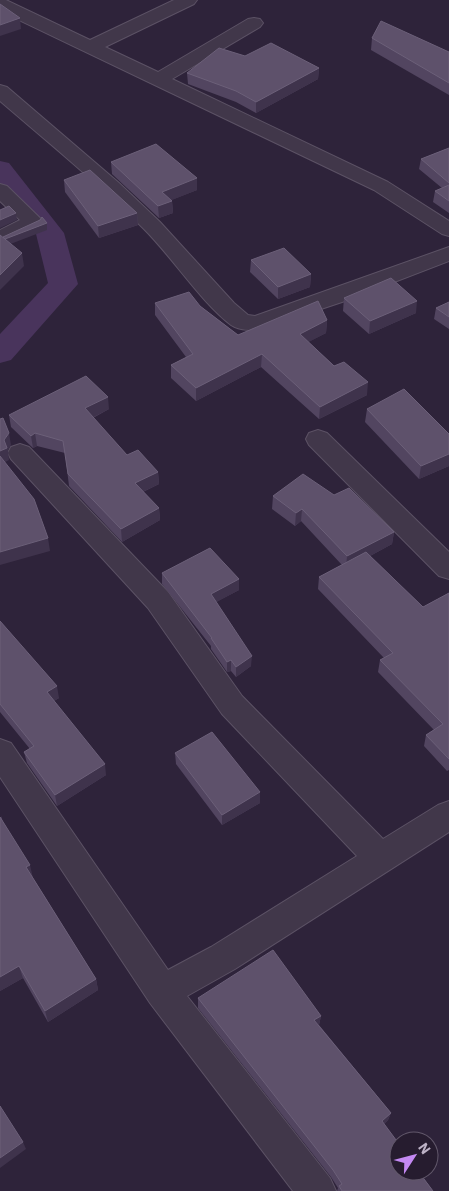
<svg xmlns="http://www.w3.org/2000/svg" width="449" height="1191" font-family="'IBM Plex Sans',sans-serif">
<rect width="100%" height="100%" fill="#2e233a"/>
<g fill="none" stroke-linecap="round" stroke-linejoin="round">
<path fill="#49345c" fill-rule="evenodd" d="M0 161 9 163 64 233 78 284 11 360 0 363V334L48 283 36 234 0 187Z"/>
<defs>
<g id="street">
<path d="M0 0H6L90 40 174 0H197L194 4 105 47 158 72 248 19 254 18 260 19 263 23 260 27 172 79 388 182 449 221V236L442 234 374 190 0 11Z"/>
<path d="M0 85 7 87 119 183 160 222 234 303 248 315 255 316 449 247V261L345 301 264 328C254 331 240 331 231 325 200 301 173 258 144 229 99 184 49 143 0 101Z"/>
<path d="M0 184 7 186 43 221 40 225 0 244V230L20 220 0 201Z"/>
<path d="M318 430 327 433 449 552V579L439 576 309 445 306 439 309 433Z"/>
<path d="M20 444 29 447 168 592 242 696 383 839 438 805 449 801V832L235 969 187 996 330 1178 336 1191H293L150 1003 0 777V739L11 743 168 970 211 947 357 856 222 714 148 608 11 459 8 453 11 447Z"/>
</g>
</defs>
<use href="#street" stroke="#5c5265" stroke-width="2"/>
<use href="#street" fill="#41374a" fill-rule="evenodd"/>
</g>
<g fill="#524560">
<path d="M372 38 449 52V95L371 50Z"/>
<path d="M245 56 319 68 318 79 256 113 236 102 188 84 187 73Z"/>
<path d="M449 148V213L433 202 435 191 442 188 419 169 421 159Z"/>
<path d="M111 162 197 190 171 200 172 201 173 213 159 218 112 174Z"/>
<path d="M64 180 137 213 138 225 99 238 65 192Z"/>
<path d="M251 260 311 274 310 287 278 299 250 272Z"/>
<path d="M344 298 416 313 369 334 343 311Z"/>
<path d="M449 302V329L434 319 436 308Z"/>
<path d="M155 303 200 306 238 335 327 320 326 333 308 342 367 395 319 419 261 367 196 401 171 378V365L186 357 155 315Z"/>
<path d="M109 409 93 418 127 455 158 472 159 484 143 492 159 508 160 520 122 542 69 486 65 453 37 446 33 448 11 427 9 415Z"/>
<path d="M367 409 449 434V466L419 479 365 422Z"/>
<path d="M334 495 394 532 392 544 370 556 423 607 449 593V770L447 771 424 746 426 735 434 730 378 672 380 660 384 658 318 589 319 577 342 565 301 521 295 526 272 509 273 496Z"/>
<path d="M162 573 239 579V590L216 602 251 666 236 677 231 671 227 672 211 649V646L162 584Z"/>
<path d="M0 621 59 698 54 701 106 775 57 806 27 763 24 752 30 749 0 712Z"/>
<path d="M175 753 260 803 222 825 176 764Z"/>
<path d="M1 816 3 822 33 878 96 979 98 990 48 1022 23 978 0 991Z"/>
<path d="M198 998 321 1016 319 1025 391 1113 388 1120 384 1124 433 1191H337L338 1188 331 1177 198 1008Z"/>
</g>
<g fill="#3f334c">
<path d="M20 18 21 29 0 36V25Z"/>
<path d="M319 68 318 79 256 113V102Z"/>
<path d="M197 178V190L162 204V192Z"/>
<path d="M172 201 173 213 159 218 158 206Z"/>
<path d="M16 213 17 220 0 228V220Z"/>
<path d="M137 213 138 225 99 238 98 226Z"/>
<path d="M47 223V230L0 248V241Z"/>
<path d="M22 253 24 266 0 290V275Z"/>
<path d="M311 274 310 287 278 299V287Z"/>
<path d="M417 301 416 313 369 334 370 321Z"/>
<path d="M327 320 326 333 299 347 300 334Z"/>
<path d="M262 354 261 367 196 401V388Z"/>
<path d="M368 382 367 395 319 419 320 407Z"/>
<path d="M108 397 109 409 86 421 85 408Z"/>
<path d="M9 433 11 445 8 450 9 460 0 465V451L4 440Z"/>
<path d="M35 433 37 446 33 448 31 436Z"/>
<path d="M449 454V466L419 479 421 466Z"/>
<path d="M158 472 159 484 136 495 135 483Z"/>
<path d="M159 508 160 520 122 542 121 529Z"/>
<path d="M302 509 301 521 295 526 296 513Z"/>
<path d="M394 532 392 544 346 569 347 556Z"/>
<path d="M48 538 50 551 0 565V552Z"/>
<path d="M239 579V590L211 605V594Z"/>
<path d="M252 656 251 666 236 677V667Z"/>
<path d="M231 660V671L227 672V662Z"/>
<path d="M57 686 59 698 50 703 47 692Z"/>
<path d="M105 764 106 775 57 806 55 795Z"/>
<path d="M260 792V803L222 825V815Z"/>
<path d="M30 865 33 878 30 880 26 867Z"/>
<path d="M19 966 23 978 0 991V977Z"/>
<path d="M96 979 98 990 48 1022 45 1011Z"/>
<path d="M321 1016 319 1025 313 1029 314 1020Z"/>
<path d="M391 1113 388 1120 379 1128 382 1121Z"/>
<path d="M23 1142 26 1149 0 1168V1158Z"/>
</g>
<g fill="#5e516b" stroke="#6c6079">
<path d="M0 4 20 18 0 25Z"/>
<path d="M381 21 449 52V83L372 38Z"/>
<path d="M271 43 319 68 256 102 236 91 187 73 219 48 245 56Z"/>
<path d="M156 144 197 178 162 192 172 201 158 206 111 162Z"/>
<path d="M449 148V183L421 159Z"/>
<path d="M90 170 137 213 98 226 64 180Z"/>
<path d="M449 185V201L435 191Z"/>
<path d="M9 206 16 213 0 220V210Z"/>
<path d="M42 217 47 223 5 239 3 237 40 220Z"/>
<path d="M0 235 22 253 0 275Z"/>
<path d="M284 248 311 274 278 287 251 260Z"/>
<path d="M391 278 417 301 370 321 344 298Z"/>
<path d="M189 292 200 306 238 335 318 301 327 320 300 334 334 366 344 362 368 382 320 407 262 354 196 388 171 365 193 354 155 303Z"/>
<path d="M449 302V317L436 308Z"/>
<path d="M86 376 108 397 85 408 127 455 138 450 158 472 135 483 159 508 121 529 68 474 63 441 35 433 31 436 9 415Z"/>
<path d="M404 389 449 434V454L421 466 367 409Z"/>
<path d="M3 418 9 433 4 440 7 448 0 451V419Z"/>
<path d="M0 456 34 499 48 538 0 552Z"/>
<path d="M303 474 334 495 349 488 394 532 347 556 302 509 296 513 273 496Z"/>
<path d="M210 548 239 579 211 594 252 656 236 667 231 660 227 662 211 638H212L162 573Z"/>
<path d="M366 552 423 607 449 593V759L426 735 443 724 380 660 393 653 319 577Z"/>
<path d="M0 621 57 686 47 692 105 764 55 795 24 752 34 746 0 704Z"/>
<path d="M212 732 260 792 222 815 175 753Z"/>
<path d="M0 817 30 865 26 867 96 979 45 1011 19 966 0 977Z"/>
<path d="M273 950 321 1016 314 1020 391 1113 382 1121 399 1144V1171H418L433 1191H342L339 1186 342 1184 333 1170 198 998Z"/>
<path d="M0 1106 23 1142 0 1158Z"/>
</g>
<g transform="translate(414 1156) rotate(54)"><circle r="24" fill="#261c2f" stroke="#62586b"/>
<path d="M0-4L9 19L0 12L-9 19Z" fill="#c489f3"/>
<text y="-8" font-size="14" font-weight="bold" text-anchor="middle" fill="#bdb2c6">N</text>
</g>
</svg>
